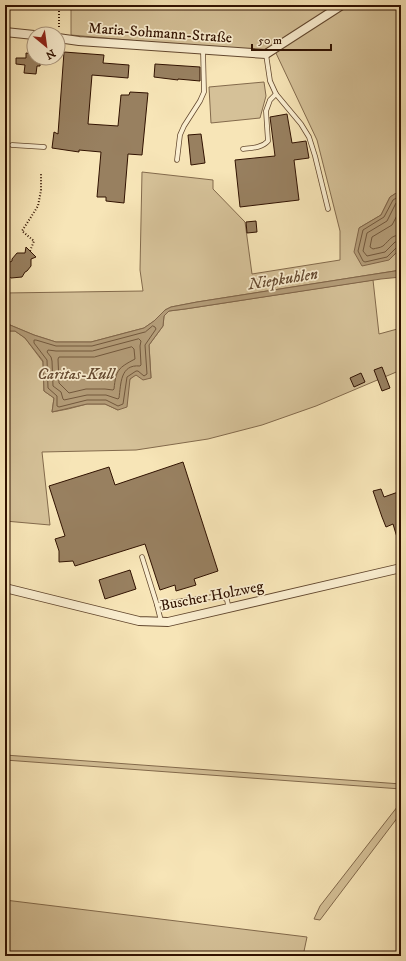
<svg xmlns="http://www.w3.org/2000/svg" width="406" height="961" font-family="'IM FELL DW Pica',serif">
<rect width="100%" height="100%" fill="#f7e5b7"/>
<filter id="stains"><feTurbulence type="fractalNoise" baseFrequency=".005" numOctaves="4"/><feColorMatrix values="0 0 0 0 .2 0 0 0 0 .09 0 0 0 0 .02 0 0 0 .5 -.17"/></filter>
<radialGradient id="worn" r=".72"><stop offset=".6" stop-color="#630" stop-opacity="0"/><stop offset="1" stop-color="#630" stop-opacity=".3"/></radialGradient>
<g fill="#d5c198" stroke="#836a4c">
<path d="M71 5H337L264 52 71 35Z"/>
<path d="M348 5H401V190L390 197 381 215 359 228 389 260 401 248V270L197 302 171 307 165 310 154 321 144 328 91 342H56L34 335 10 325 5 327V293L143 291 140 270 142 172 213 180V189L245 222 252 274 340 260V231L317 140 275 51Z"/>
<path d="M264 82 266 96 260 118 211 123 209 87Z"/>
<path d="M373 280 379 334 401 328V370L316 406 262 425 208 439 136 450 42 452 50 525 5 521V331H15L25 338 43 362 44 391 54 398 52 412 68 409 87 404H105L118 410 130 379 136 374 151 378 149 345 163 326 164 316 169 311 185 309Z"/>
<path d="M5 755 401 784V789L5 760Z"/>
<path d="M401 802V813L320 920 314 919 320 906Z"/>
<path d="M5 900 307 937 303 956H5Z"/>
</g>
<g fill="#b49d79" stroke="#806549">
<path d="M401 190V248L389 260 362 266 354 252 359 228 381 215 390 197Z"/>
<path d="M401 270V277L381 279 185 309 169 311 164 316 163 326 149 345 151 378 143 380 136 375 130 379 127 407 118 410 105 404H87L52 412 54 398 44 391 43 361 25 338 15 331H5V327L10 325 34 335 56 342H91L144 328 154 321 165 310 171 307 197 302Z"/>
</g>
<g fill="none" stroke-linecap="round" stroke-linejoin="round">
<g stroke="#72583d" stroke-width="1">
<path d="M401 195 393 200 384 217 363 230 358 251 363 261 365 262 387 257 397 247 401 246"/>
<path d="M401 200 396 203 387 221 367 233 363 251 367 256 385 252 395 242 401 241"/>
<path d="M401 208 392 225 372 237 370 247 373 249C376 248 380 248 383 246 390 240 391 235 401 235"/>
<path d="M153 326 155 327 156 329 145 345 147 374 144 376 138 371H136L127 377 123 404 118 406 106 400H87L59 407 57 406V396L48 388 47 360 34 343V340H36L56 346H92L145 332Z"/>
<path d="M139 339 141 341 140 346 141 365 140 366C120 364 121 384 119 398L118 399 106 395H87L64 400 63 399 61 392 53 386 52 361 51 357 47 352 48 350 56 351H92Z"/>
<path d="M132 347 134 349 135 359C118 368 116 370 114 389L113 390 105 389H86L69 393 59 383 58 359 59 357H94Z"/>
</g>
</g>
<g fill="#988060" stroke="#311201">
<path d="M64 52 104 55 103 63 129 65 128 78 92 75 88 124 118 126 121 95H129L130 92 148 93 142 155 128 154 124 203 106 201V197H97L101 152 79 150V152L52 148 54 132 58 134Z"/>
<path d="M26 53 34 54V58H41L40 66H37L36 74 24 73 25 65 16 64V58H26Z"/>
<path d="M155 64 200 67V81L178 79V80L154 77Z"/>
<path d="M287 114 292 143 306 141 309 158 294 160 299 200 240 207 235 160 275 156 270 117Z"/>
<path d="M201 134 205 163 191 165 188 135Z"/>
<path d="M256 221 257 232 247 233 246 222Z"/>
<path d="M26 247 36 257 31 259V266L27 271 25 272 22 277 11 278 8 276 7 273 8 269 6 264 12 261V259L17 253H25Z"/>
<path d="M382 367 390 388 382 391 374 370Z"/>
<path d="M361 373 365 382 354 387 350 378Z"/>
<path d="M183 462 218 571 194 579 196 585 176 591 175 585 160 590 145 544 75 566 73 561 59 562V551L55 539 65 536 49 486 109 467 115 485Z"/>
<path d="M381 489 384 497 401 491V544H399L393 524 386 527 382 517 373 491Z"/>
<path d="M130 570 136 589 105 599 99 580Z"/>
</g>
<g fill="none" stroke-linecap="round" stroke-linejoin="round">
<defs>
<g id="lane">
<path d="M266 54 270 81 276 94 301 124 309 137 315 156 328 209"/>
<path d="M12 145 44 147"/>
<path d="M243 149C251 148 262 148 268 141L266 111 270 100 276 94"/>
<path d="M177 160 180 135 184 126 200 101 204 92 203 50"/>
<path d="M142 557 157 605 161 621"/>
<path d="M157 605 194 599 223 596 227 600 229 609"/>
</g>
<g id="street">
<path d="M5 32 34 35"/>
<path d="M58 38 79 41 266 54 342 5"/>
<path d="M5 588 139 621 168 622 401 568"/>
</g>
</defs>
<use href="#lane" stroke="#62472e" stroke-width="5.5"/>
<use href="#street" stroke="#62472e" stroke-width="10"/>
<g stroke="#311201" stroke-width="2" stroke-dasharray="1 2" stroke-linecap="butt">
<path d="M59 5V29"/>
<path d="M30 251 34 241 22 231 38 206 41 190V173"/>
</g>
<use href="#lane" stroke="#faeed0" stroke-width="4"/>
<use href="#street" stroke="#faeed0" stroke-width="8"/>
</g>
<g text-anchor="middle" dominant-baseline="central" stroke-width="3.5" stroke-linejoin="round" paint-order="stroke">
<g font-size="15" fill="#311201" stroke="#faeed0">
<text transform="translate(160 33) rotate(4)">Maria-Sohmann-Straße</text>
<text transform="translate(212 596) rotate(-11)">Buscher Holzweg</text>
</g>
<g font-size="16" font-style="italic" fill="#654a31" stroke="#faeed0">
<text transform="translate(283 279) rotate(-9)">Niepkuhlen</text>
<text x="76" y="374">Caritas-Kull</text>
</g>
</g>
<rect width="406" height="961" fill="none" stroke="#f7e5b7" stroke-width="20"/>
<rect x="6" y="6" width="394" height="949" fill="none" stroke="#311201" stroke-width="2"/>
<rect x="10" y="10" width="386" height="941" fill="none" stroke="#311201"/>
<g transform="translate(46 46) rotate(151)"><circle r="19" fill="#faeed0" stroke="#aa967d"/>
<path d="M0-3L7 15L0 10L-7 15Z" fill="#8f2418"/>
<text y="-6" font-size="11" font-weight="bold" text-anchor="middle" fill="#311201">N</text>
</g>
<path d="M252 44v6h79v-6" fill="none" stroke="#311201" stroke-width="2"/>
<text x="258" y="44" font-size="12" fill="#311201" stroke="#faeed0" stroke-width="3" paint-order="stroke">50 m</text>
<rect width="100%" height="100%" filter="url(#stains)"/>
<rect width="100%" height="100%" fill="url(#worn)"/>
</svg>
